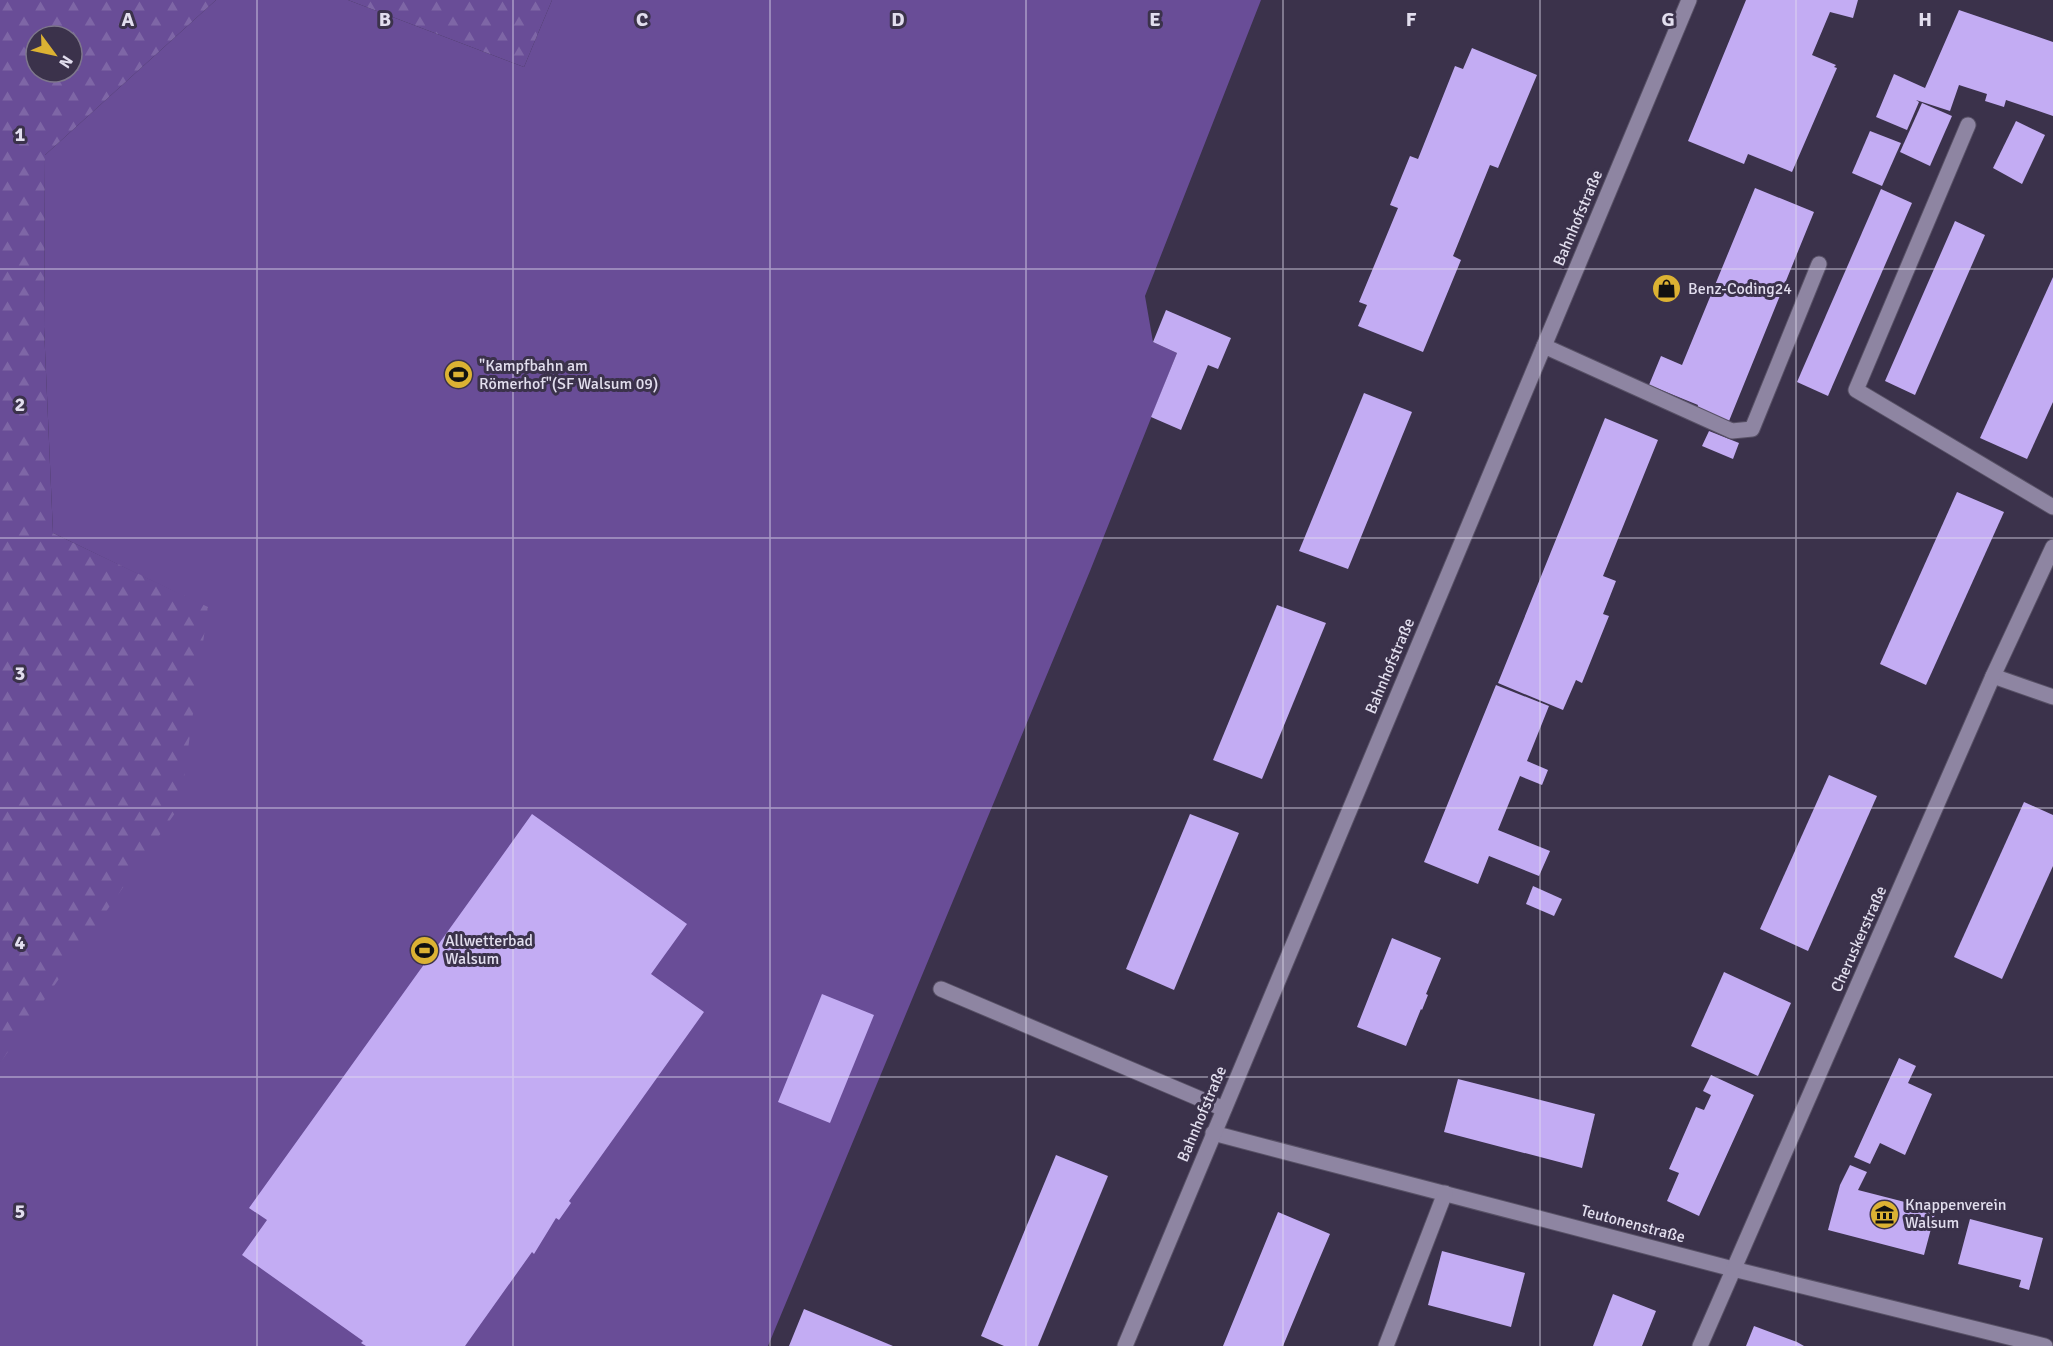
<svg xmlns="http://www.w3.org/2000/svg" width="2053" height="1346" font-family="Signika,sans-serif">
<defs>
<pattern id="forest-firs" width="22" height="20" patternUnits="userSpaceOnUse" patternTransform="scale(1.5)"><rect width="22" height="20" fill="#694d97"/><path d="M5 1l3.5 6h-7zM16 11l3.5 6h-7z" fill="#7e66a6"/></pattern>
</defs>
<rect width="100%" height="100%" fill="#3b324b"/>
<path fill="#694d97" d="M216 0H348L524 67 552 0H1261L1145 296 1153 342 1177 353 1090 571 768 1346H0V1062L208 608 53 533 44 327 45 155Z"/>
<g fill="url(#forest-firs)" fill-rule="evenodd">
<path d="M0 0H216L45 155 44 327 53 533 208 607 180 806 0 1063ZM36 36H72V72H36Z"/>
<path d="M348 0H552L524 67Z"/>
</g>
<g fill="#c3acf3">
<path d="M1746 0H1858L1853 18 1830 12 1812 55 1836 65 1834 67 1837 68 1792 172 1748 154 1744 164 1688 141Z"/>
<path d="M1959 10 2053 42V116L2006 100 2004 107 1985 101 1987 94 1959 85 1950 111 1916 100 1919 102 1907 130 1876 117 1894 74 1925 88Z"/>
<path d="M1472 48 1537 75 1498 168 1490 165 1453 256 1461 260 1423 352 1358 326 1367 305 1359 302 1398 208 1390 205 1410 156 1418 159 1455 66 1463 69Z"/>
<path d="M1922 103 1952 116 1930 166 1900 152Z"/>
<path d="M2016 121 2045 135 2022 184 1993 168Z"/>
<path d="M1870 131 1901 143 1882 186 1852 173Z"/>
<path d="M1755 188 1814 212 1729 421 1697 408 1698 405 1649 385 1661 356 1682 365Z"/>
<path d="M1881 189 1912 203 1828 396 1797 382Z"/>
<path d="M1955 221 1985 235 1915 395 1885 381Z"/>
<path d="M2053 277V402L2027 459 1980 438Z"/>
<path d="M1166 310 1231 338 1218 369 1208 365 1181 430 1151 417 1177 353 1153 342Z"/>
<path d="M1364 393 1412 412 1348 569 1299 551Z"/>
<path d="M1605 418 1658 440 1603 576 1616 581 1603 614 1609 616 1582 683 1576 680 1563 710 1498 683Z"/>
<path d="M1709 431 1739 443 1733 459 1702 446Z"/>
<path d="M1957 492 2004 512 1926 685 1880 664Z"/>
<path d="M1277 605 1326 623 1262 779 1213 760Z"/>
<path d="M1496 685 1549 706 1527 761 1548 770 1542 785 1520 776 1498 830 1550 851 1539 876 1489 856 1478 884 1424 862Z"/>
<path d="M1829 775 1877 796 1808 951 1760 929Z"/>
<path d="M2024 802 2053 815V866L2002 979 1954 957Z"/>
<path d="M532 814 687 924 651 974 704 1012 569 1201 571 1203 559 1220 556 1218 534 1254 532 1252 465 1346H366L361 1343 363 1341 242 1255 267 1220 249 1208Z"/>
<path d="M1190 814 1239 833 1174 990 1126 969Z"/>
<path d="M1533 886 1562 899 1554 916 1526 904Z"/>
<path d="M1392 938 1441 958 1426 994 1428 995 1422 1010 1421 1009 1406 1046 1357 1027Z"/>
<path d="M1724 972 1791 1003 1758 1076 1691 1046Z"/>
<path d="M822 994 874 1015 830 1123 778 1102Z"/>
<path d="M1899 1058 1916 1066 1908 1083 1932 1094 1905 1155 1880 1143 1870 1164 1854 1157Z"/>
<path d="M1711 1075 1754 1095 1699 1216 1667 1201 1679 1173 1669 1169 1696 1107 1704 1110 1711 1095 1703 1091Z"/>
<path d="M1458 1079 1595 1114 1582 1168 1444 1132Z"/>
<path d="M1056 1155 1108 1176 1038 1346H1004L981 1336Z"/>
<path d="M1850 1165 1867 1172 1858 1190 1936 1210 1924 1255 1828 1230 1840 1185Z"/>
<path d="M1278 1212 1330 1234 1313 1274 1283 1346H1223Z"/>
<path d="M1970 1219 2043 1238 2029 1290 2019 1287 2021 1280 1958 1264Z"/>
<path d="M1442 1251 1525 1273 1511 1327 1428 1305Z"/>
<path d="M1613 1294 1656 1311 1642 1346H1593Z"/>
<path d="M804 1309 893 1346H789Z"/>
<path d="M1754 1326 1797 1342 1804 1346H1746Z"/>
</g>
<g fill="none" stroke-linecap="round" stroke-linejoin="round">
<defs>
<g id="minor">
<path d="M1968 125 1856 390 2053 507"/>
<path d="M1544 346 1732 431 1752 429 1819 264"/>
<path d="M1993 676 2053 697"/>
<path d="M941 989 1224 1109"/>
<path d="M1213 1133 1733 1269 2045 1346"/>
<path d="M1125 1346 1689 0"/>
<path d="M1386 1346 1445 1193"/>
<path d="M1700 1346 1993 676 2053 547"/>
</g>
</defs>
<use href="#minor" stroke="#585166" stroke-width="17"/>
<use href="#minor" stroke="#8e85a2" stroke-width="15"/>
</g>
<path fill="none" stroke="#e2deee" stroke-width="1.5" stroke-opacity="0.55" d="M257 0V1346M513 0V1346M770 0V1346M1026 0V1346M1283 0V1346M1540 0V1346M1796 0V1346M0 269H2053M0 538H2053M0 808H2053M0 1077H2053"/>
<defs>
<symbol id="shop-disc" viewBox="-11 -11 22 22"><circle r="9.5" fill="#dcb233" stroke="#3b324b"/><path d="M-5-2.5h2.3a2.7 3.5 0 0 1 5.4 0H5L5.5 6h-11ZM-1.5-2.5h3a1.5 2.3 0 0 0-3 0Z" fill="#111"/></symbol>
<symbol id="stadium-disc" viewBox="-11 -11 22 22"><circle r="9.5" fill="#dcb233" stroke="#3b324b"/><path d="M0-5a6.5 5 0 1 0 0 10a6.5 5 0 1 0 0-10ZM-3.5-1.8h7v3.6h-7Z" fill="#111"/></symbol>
<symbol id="museum-disc" viewBox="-11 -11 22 22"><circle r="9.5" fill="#dcb233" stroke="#3b324b"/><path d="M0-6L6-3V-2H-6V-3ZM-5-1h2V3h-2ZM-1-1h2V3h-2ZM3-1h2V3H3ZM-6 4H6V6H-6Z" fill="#111"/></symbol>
</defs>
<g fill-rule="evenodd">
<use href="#shop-disc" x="1650" y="272" width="33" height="33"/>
<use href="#stadium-disc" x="442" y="358" width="33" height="33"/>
<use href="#stadium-disc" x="408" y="934" width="33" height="33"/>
<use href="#museum-disc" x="1868" y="1198" width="33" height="33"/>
</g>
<g text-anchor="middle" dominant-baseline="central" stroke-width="6" stroke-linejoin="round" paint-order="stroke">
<g font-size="16" fill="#e2deee" stroke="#3b324b">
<text transform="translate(1578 218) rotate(-67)">Bahnhofstraße</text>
<text transform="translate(1390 666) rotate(-67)">Bahnhofstraße</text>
<text transform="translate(1859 939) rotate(-66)">Cheruskerstraße</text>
<text transform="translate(1202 1114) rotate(-67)">Bahnhofstraße</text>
<text transform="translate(1633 1224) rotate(15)">Teutonenstraße</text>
</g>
<g font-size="16" fill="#e2deee" stroke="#3b324b" text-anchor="start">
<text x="1688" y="289">Benz-Coding24</text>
<text x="479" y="366">"Kampfbahn am<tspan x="479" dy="18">Römerhof"(SF Walsum 09)</tspan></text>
<text x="445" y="941">Allwetterbad<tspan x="445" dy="18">Walsum</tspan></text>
<text x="1905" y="1205">Knappenverein<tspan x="1905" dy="18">Walsum</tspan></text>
</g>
</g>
<g font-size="20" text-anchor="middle" font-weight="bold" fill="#e2deee" stroke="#3b324b" stroke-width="6" stroke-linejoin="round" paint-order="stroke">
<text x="128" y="26">A</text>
<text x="385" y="26">B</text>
<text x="642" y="26">C</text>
<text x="898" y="26">D</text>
<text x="1155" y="26">E</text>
<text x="1411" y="26">F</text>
<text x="1668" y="26">G</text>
<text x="1925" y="26">H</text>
<text x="20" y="141">1</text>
<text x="20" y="411">2</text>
<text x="20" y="680">3</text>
<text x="20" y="949">4</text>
<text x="20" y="1218">5</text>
</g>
<g transform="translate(54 54) rotate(123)"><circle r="28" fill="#3b324b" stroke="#7e778c" stroke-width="1.5"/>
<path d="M0-4.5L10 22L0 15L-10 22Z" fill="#dcb233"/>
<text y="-9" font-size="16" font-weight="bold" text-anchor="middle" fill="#e2deee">N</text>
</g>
</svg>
